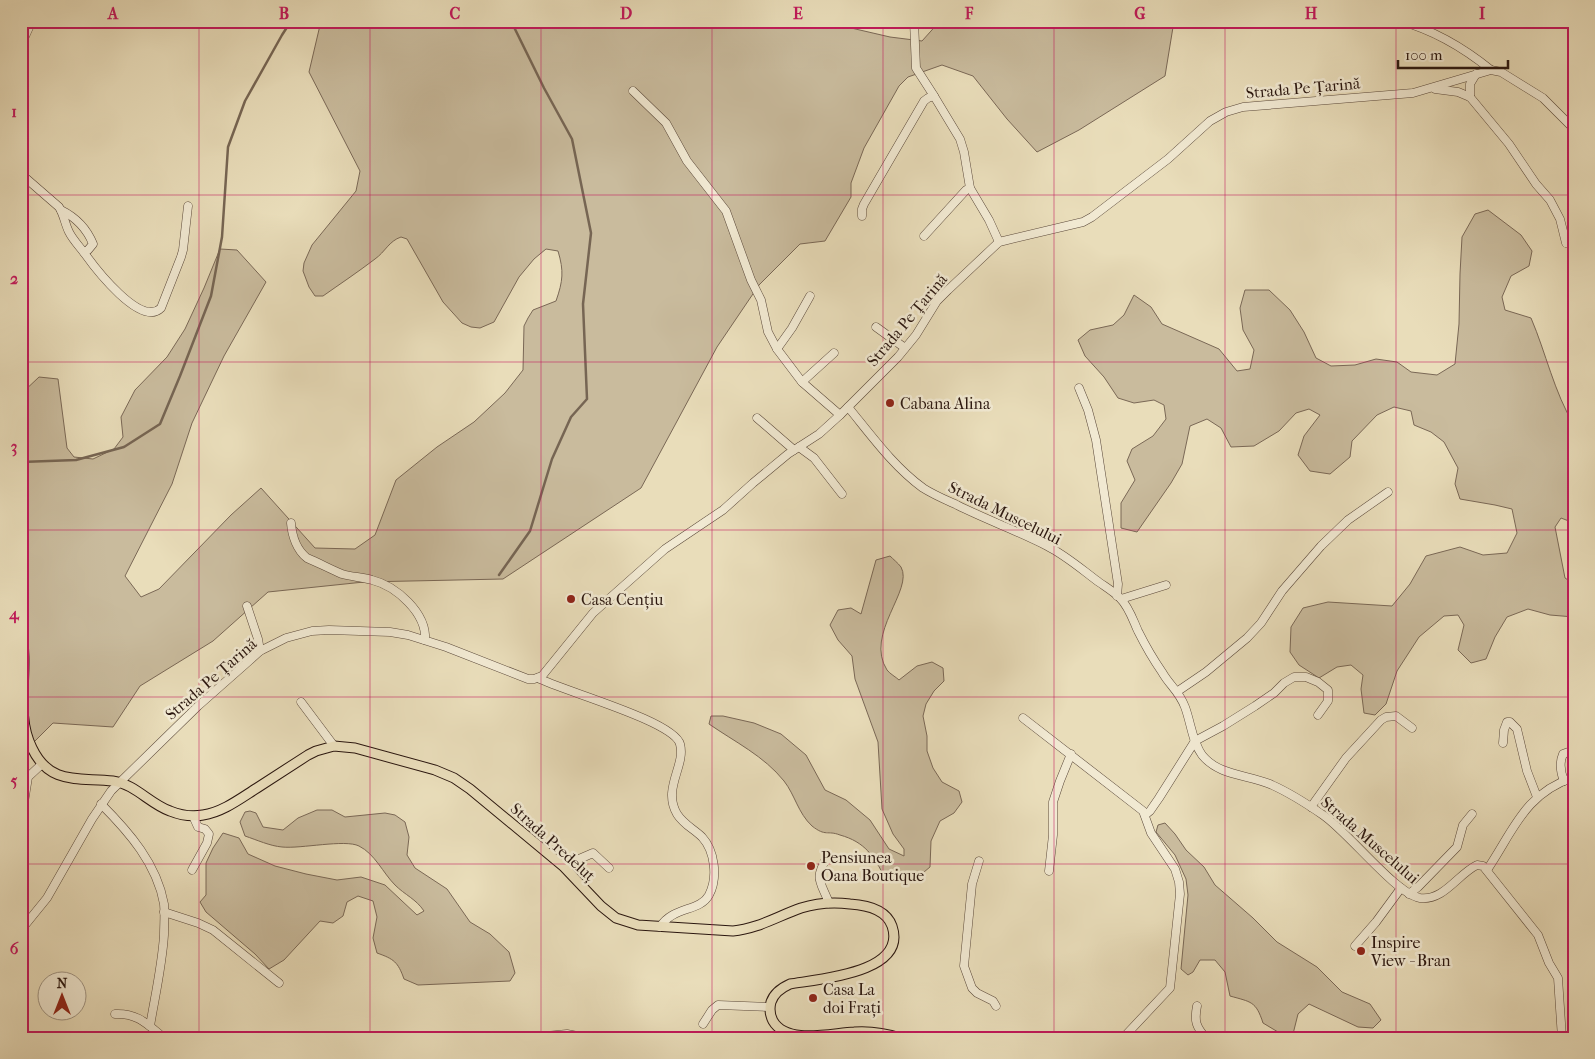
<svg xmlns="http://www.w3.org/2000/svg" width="1595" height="1059" font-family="'IM FELL French Canon',serif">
<rect width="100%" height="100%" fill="#e9ddba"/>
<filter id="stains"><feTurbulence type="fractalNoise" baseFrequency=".004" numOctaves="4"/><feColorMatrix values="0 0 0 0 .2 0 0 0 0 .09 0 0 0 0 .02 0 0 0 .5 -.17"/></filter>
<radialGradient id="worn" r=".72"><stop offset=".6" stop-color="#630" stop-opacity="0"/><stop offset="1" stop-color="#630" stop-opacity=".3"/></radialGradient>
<g fill="#c9bb9d" stroke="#7a6856">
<path d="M321 21H821L890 37 922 41 940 21H1174L1165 76 1079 130 1037 152 1007 119 973 76 942 65 908 77 899 86 864 148 851 183V197L825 241 800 244 759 285 717 347 641 488 503 579 364 582 268 592 213 641 140 686 113 727 53 723 28 748 21 757V394L39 377 58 379 67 448 74 457 93 459 114 449 123 437 121 417 135 390 167 357 185 329 204 288 220 249 237 250 266 282 224 356 192 423 172 484 125 576 141 597 159 589 231 515 261 488 315 548 355 549 375 535 396 480 437 447 474 422 505 393 523 370 524 326 528 318 533 310 556 301C563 281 564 271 558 251L546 249 534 259 519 277 494 322 480 328 471 327 462 323 443 302 407 239 401 237C389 241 385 252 375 259 358 272 340 284 323 296H315L309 287 303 271 304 263 312 245 356 191 360 171 309 72Z"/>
<path d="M1488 210 1521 235 1532 251 1529 266 1511 276 1502 297 1505 310 1531 318C1546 353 1554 392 1574 425V523L1561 518 1555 527 1565 578 1574 584V617L1550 615 1528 609 1507 617 1495 637 1486 659 1471 663 1458 650 1464 625 1458 615 1444 616 1419 637 1397 671 1386 704 1375 715 1364 713 1361 689 1363 675 1351 665 1337 667 1319 678 1299 665 1290 652 1291 627 1303 608 1328 602 1392 606 1410 584 1426 556 1460 547 1483 555 1507 553 1517 533 1512 509 1495 505 1460 499 1455 484 1458 468 1444 442 1431 432 1414 425 1411 411 1394 407 1377 415 1352 441 1350 457 1330 474 1310 471 1298 455 1304 436 1320 415 1309 409 1296 413 1279 431 1254 446 1231 447 1221 428 1207 419 1190 426 1182 464 1171 483 1137 532 1121 528V503L1135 480 1127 461 1132 449 1153 436 1166 419 1164 405 1154 400 1134 403 1118 398 1104 377 1085 356 1078 340 1090 330 1113 325 1124 315 1134 295 1151 307 1162 324 1219 349 1237 371 1250 369 1254 350 1243 330 1240 308 1245 290H1269L1290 310 1304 332 1316 358 1331 366 1355 365 1376 359 1397 362 1411 372 1437 375 1455 364 1459 324 1460 274 1462 237 1475 214Z"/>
<path d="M890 556C893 559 898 563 901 567 914 590 864 634 887 670 890 674 896 677 899 680L917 666 932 662 943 668 944 681 934 691 926 704 923 716 927 736V751L933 768 942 782 959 791 962 802 954 813 940 821 931 841 930 867 918 877 900 879 885 878C874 856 865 842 840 835 827 830 826 837 812 826 798 813 795 795 784 781 764 756 735 742 709 724L711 716H723L754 723 781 734 806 755 825 790 846 800 870 820 889 849 904 856V849L893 834 882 809 878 742 855 679 852 656 838 640 830 625 838 610 851 608 861 614 876 560Z"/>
<path d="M317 810H332L345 817 385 813 395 815 405 822 409 837 407 855 415 868 447 889 470 922 490 934 509 952 515 973 510 981 418 985 404 979C398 962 394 959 377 953L373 938 377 917 373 901 358 896 347 902 343 916 333 923 320 921 284 960 269 969 255 954 206 912 200 902 206 895V863L213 848 223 833 239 838 248 854 275 866 306 874 337 880 361 877 385 885 417 915 424 911C416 899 405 895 395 885 383 873 375 854 359 846 345 839 301 849 282 847 270 846 257 840 245 836L240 822 245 812 250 811 256 813 263 827 283 830 298 818Z"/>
<path d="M1165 823 1175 834 1186 850 1204 867 1215 885 1253 918 1277 942 1317 967 1342 992 1370 1004 1381 1020 1373 1028 1358 1027 1309 1004 1298 1014 1292 1038H1288L1263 1023C1256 1001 1251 1002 1230 996L1225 972 1215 960H1200L1193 972 1188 975 1181 969 1188 895 1186 879 1175 855 1156 832 1158 825Z"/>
</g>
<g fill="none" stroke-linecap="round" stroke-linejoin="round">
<g stroke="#766553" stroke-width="2.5">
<path d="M21 462 76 460 124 447 160 424 180 376 211 296 222 237 228 147 245 101 282 35 291 21"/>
<path d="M499 575 530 531 552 459 571 417 587 399 583 304 591 233 572 139 544 88 511 21"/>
</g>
<defs>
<g id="minor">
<path d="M914 21 916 68 934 96 960 139 964 152 970 188 989 220 999 242"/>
<path d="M1400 21C1433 30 1464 48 1491 70"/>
<path d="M21 45 32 21"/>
<path d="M1435 89 1458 92 1470 97 1509 144 1536 184 1550 200 1560 219 1566 243"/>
<path d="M633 91 666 123 687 161 726 211 751 280 761 300 768 332 777 349 802 382 840 415"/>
<path d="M1470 97V84L1476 74"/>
<path d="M21 174 59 207C64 215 65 224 69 232 73 240 80 247 85 254 95 268 141 328 161 308L181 257 183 250 188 206"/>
<path d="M61 210C75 217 87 229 93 244L88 250 84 252"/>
<path d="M862 216V209L864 204 924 101 928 98 934 96"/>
<path d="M924 236 966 190 970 188"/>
<path d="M876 327 905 348"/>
<path d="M777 349 792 328 810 296"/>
<path d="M802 382 834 353"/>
<path d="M1079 388 1088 410 1096 440 1118 584 1117 596"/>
<path d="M848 407C871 435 893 466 923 488 934 495 946 500 957 505 987 520 1018 531 1047 546 1065 555 1080 568 1096 580 1104 586 1113 591 1120 598 1129 607 1133 620 1138 631 1145 645 1153 659 1162 672 1170 686 1179 691 1185 707 1191 723 1192 741 1202 755 1220 777 1249 774 1272 785 1290 793 1307 804 1323 815 1348 832 1396 894 1420 898 1444 901 1458 874 1477 865L1483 866 1538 935 1549 963 1558 978 1562 1038"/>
<path d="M757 418 794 450"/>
<path d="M799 447 814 458 842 494"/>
<path d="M291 523C292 536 297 550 307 558 319 563 330 569 342 574 352 577 362 577 372 580 396 586 427 613 425 640"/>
<path d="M1121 599 1166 585"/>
<path d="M247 606 258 639 260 651"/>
<path d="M538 678C563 691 674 721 680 744 686 766 662 788 677 814 684 825 694 829 702 837 715 851 718 878 709 895 700 912 673 906 660 927"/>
<path d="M1178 691 1206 672 1247 638 1261 623 1282 591 1321 546 1348 520 1388 492"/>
<path d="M301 702 334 746"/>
<path d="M1023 718 1143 811 1151 833 1175 869 1179 882 1180 894 1170 988 1123 1038"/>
<path d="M1503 743 1504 730 1507 722H1510L1517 729 1527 771 1537 797"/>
<path d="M1564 781C1560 771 1559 763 1563 754L1574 750"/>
<path d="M101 804C129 832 157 864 164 904 165 914 164 924 164 935 162 966 155 996 150 1026"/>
<path d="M1311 807 1346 758 1381 720 1386 717 1396 716 1412 728"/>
<path d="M1145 815 1150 811 1159 798 1195 741 1223 726 1255 706 1274 693 1284 683 1294 677H1306L1318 682 1328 690V701L1318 715"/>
<path d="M21 821 28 777 42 764"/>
<path d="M827 857C814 880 820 880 829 903"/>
<path d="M979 861 972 884 964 966 972 988 977 993 993 1001 996 1006"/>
<path d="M563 866 593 853 609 868"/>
<path d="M192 870 207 843 209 834 205 829 198 827 193 816"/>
<path d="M1487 870C1514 830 1524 794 1574 777"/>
<path d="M1049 871 1053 835V802L1060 781 1071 754"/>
<path d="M1409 894 1418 887 1457 847 1463 825 1472 814"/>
<path d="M164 912 198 923 213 930 279 983"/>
<path d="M21 930 47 898 92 819 111 791 198 706 249 661 260 651 286 638 312 631 329 630 390 632 408 635 446 647 528 679H534L542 676 593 613 665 549 723 510 753 483 788 454 819 434 840 415 898 357 916 335 937 301 948 290 999 242 1083 222 1092 217 1168 159 1210 121 1226 112 1243 107 1413 93 1491 70 1501 72 1543 98 1574 129"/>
<path d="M1355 946 1376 922 1401 888"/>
<path d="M1197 1006C1194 1021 1196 1027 1206 1038"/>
<path d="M115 1014C138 1013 147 1024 164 1038"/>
<path d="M703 1024 712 1010 718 1005 770 1007"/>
<path d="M525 1038 567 1034 588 1038"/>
</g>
<path id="major" d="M21 632C30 670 14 712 32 748 50 786 79 777 113 781 135 784 150 804 170 811 180 815 192 817 203 815 223 812 241 798 257 788 274 777 291 766 308 755L316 751 334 746 355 748 435 770 454 778 470 789 563 866 601 906 616 918 638 925 733 931C757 929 778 916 801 908 817 903 834 902 850 904 866 905 886 909 892 926 908 973 819 979 790 984 781 988 774 993 771 1002 769 1009 770 1015 773 1021 787 1045 831 1033 854 1032 869 1031 885 1033 900 1038"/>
</defs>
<use href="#minor" stroke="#5a483a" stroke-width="9"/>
<use href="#major" stroke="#2a160f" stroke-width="11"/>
<use href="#minor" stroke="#f1e9d2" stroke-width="8"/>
<use href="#major" stroke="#e9ddba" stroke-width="9"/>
</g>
<path fill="none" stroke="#c2185b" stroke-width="1" stroke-opacity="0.55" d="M199 21V1038M370 21V1038M541 21V1038M712 21V1038M883 21V1038M1054 21V1038M1225 21V1038M1396 21V1038M21 195H1574M21 362H1574M21 530H1574M21 697H1574M21 864H1574"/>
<g fill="#8f2418" stroke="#f1e9d2" stroke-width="2">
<circle cx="890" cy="403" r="5"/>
<circle cx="571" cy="599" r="5"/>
<circle cx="811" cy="866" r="5"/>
<circle cx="1361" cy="951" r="5"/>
<circle cx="813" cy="998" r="5"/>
</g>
<g text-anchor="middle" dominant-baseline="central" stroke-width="5" stroke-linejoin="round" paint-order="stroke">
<g font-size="16" fill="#2a160f" stroke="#f1e9d2">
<text transform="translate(1303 88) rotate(-5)">Strada Pe Țarină</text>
<text transform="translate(907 320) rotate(-50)">Strada Pe Țarină</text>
<text transform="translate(1005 513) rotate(26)">Strada Muscelului</text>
<text transform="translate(211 679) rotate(-41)">Strada Pe Țarină</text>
<text transform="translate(1370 840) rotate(41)">Strada Muscelului</text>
<text transform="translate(553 842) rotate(42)">Strada Predeluț</text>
</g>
<g font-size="16" fill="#2a160f" stroke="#f1e9d2" text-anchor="start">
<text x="900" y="403">Cabana Alina</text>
<text x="581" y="599">Casa Cențiu</text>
<text x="821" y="857">Pensiunea<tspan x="821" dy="18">Oana Boutique</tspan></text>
<text x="1371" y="942">Inspire<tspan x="1371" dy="18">View - Bran</tspan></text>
<text x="823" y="989">Casa La<tspan x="823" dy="18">doi Frați</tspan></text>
</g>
</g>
<rect width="1595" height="1059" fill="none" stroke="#e9ddba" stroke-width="55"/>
<g transform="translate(62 996)"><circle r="24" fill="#f1e9d2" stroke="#a19584"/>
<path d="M0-4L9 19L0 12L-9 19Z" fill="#8f2418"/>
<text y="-8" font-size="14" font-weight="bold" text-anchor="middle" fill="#2a160f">N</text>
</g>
<path d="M1398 60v8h110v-8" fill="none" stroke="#2a160f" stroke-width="2.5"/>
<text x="1405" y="60" font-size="15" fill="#2a160f" stroke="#f1e9d2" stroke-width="4" paint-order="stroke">100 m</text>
<rect x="28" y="28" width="1540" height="1004" fill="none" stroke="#c2185b" stroke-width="2"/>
<g font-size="16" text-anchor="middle" font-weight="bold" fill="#c2185b">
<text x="113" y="19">A</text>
<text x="284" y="19">B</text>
<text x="455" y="19">C</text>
<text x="626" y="19">D</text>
<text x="798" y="19">E</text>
<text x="969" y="19">F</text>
<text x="1140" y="19">G</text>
<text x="1311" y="19">H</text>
<text x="1482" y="19">I</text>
<text x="14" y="117">1</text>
<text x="14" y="284">2</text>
<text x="14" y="452">3</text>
<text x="14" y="619">4</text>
<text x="14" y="786">5</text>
<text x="14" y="954">6</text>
</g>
<rect width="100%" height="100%" filter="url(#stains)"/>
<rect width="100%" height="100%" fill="url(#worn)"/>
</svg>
